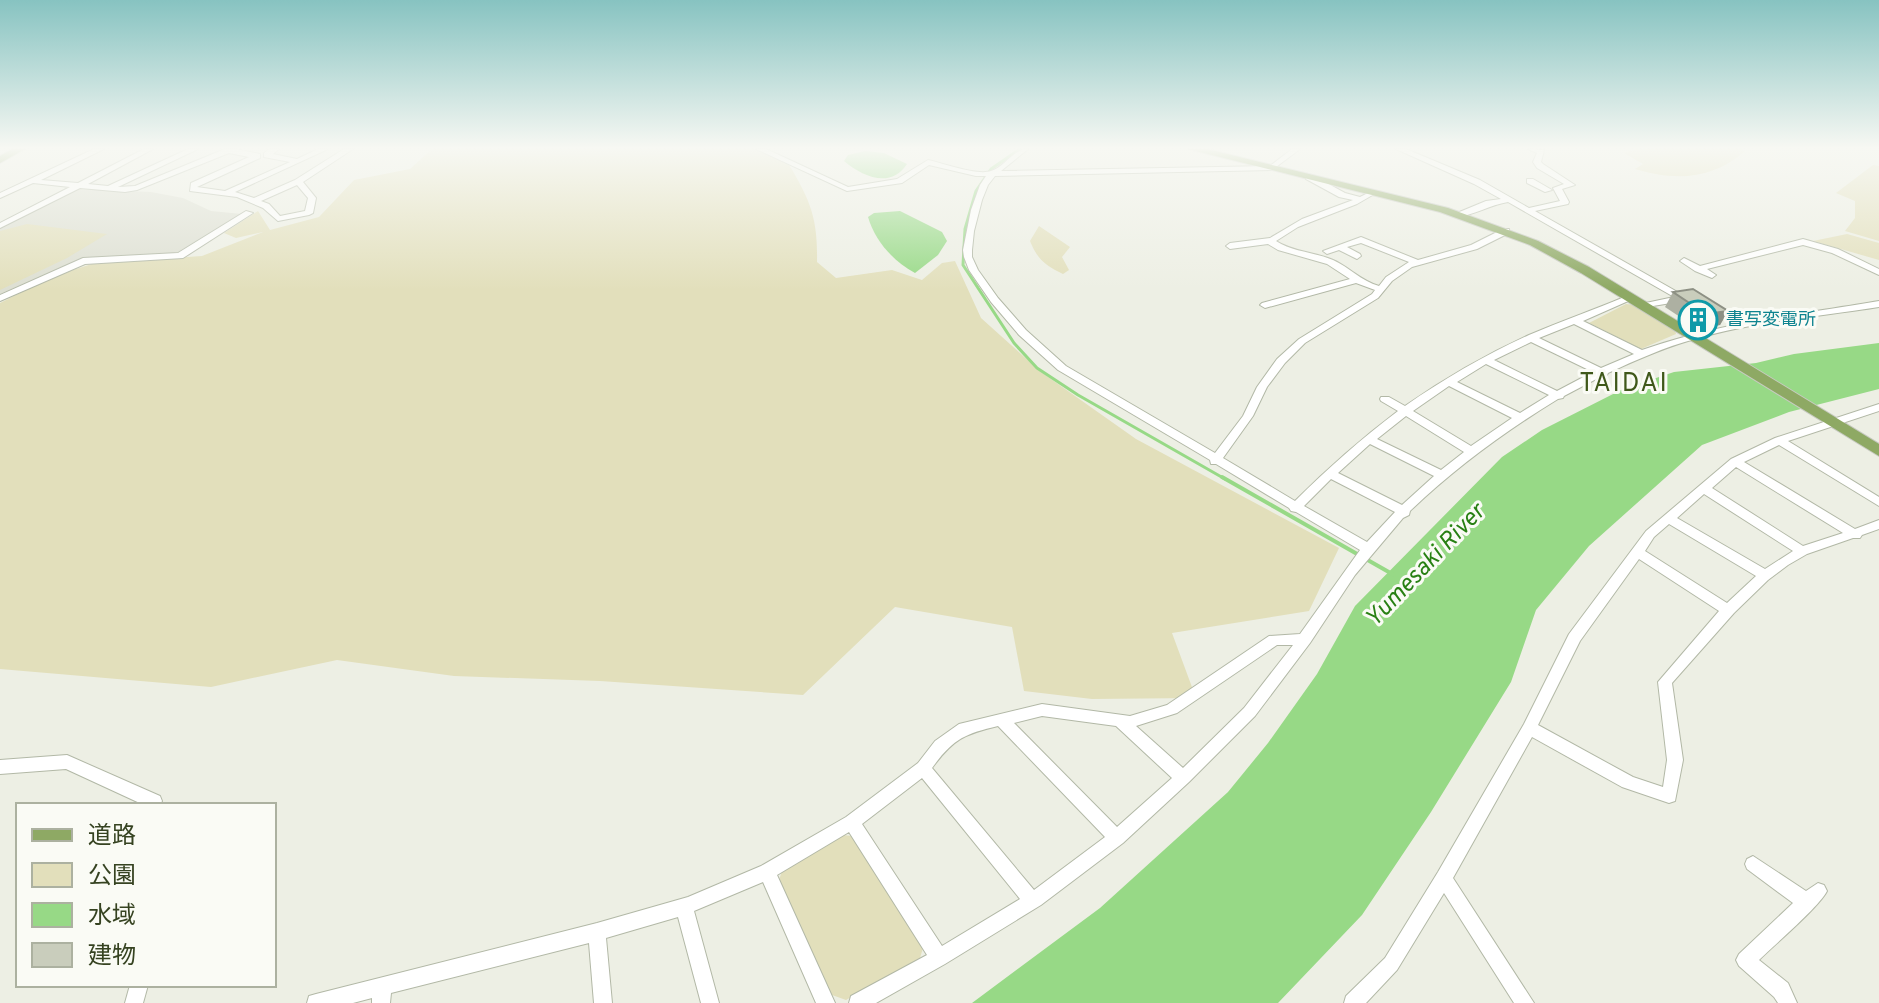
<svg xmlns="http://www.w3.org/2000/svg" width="1879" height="1003" font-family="Overpass,'Noto Sans JP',sans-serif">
<rect width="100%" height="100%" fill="#edefe4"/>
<path fill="#dddfd2" d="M77 189 151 192 183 198 211 211 242 214 173 255 98 257 77 261 0 294V229Z"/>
<g fill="#e2dfbb">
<path d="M432 149H762L785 158C809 198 818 215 817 262L836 278 892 270 922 280 942 263 955 261 981 318 1041 372 1136 439 1339 548 1309 611 1172 633 1196 698 1092 699 1024 691 1012 627 895 607 803 695 600 681 454 676 337 660 211 687 0 669V303L54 276 95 263 202 256 263 232 236 238 224 233 258 211 270 230 319 217 354 180 410 169Z"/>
<path d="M1637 149H1741L1745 151C1712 180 1675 181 1635 169L1643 164 1624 153Z"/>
<path d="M1873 165 1879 166V241L1845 231 1855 218V201L1836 193Z"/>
<path d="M27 224 107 234 67 258 0 290V231Z"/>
<path d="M1039 226 1070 247 1062 257 1069 270 1063 274C1046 266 1037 259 1030 241Z"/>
<path d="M1847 234 1879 243V260L1813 241Z"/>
<path d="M1626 304 1635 305 1675 330 1676 334 1641 349 1589 323Z"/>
<path d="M842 835 852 836 923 948 920 958 846 1000 832 995 779 880 782 871Z"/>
</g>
<g fill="#97d986">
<path d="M865 151 884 153 907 164C891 189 863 177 844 161L848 155Z"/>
<path d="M900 211 942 232 947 241 938 255 915 273C893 261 875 241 868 217L874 213Z"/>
<path d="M1879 343V389L1789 412 1702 445 1589 546 1536 610 1511 682 1431 812 1362 915 1278 1003H972L1100 908 1228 792 1268 743 1317 674 1355 606 1502 457 1542 430 1623 389 1674 372 1756 363 1794 354Z"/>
</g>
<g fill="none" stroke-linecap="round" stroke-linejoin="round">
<path stroke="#97d986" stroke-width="3" d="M1020 149 991 169 976 191 965 229 963 265 1014 343 1037 368 1078 395 1225 479"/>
<path stroke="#97d986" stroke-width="4" d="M1222 477 1394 575"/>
<defs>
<g id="minor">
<path d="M94 149H104L41 180 78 183 144 149H153L88 184 108 186 188 149H198L118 187 135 186 225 149H236L260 154V158L197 187 225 191 290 162 264 157V153L270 149H279L273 154 297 159 318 149H328L235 192 254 198 295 180 344 149H353L303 182 316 198 313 213 309 215 278 221 263 208 237 197 190 191 191 183 249 157 229 153 137 190 125 192 80 188 0 228V223L70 187 33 183 0 198V193ZM297 185 308 198 305 211 280 216 269 204 261 201Z"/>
<path d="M756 149H766L848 187 897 179 928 160C943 163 977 176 991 171 1005 167 1013 149 1028 149L1001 171 1270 166 1292 149H1300L1272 170 995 176 988 185 982 200 974 231 972 250V257L978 270 998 298 1026 330 1066 366 1215 453 1243 416 1257 387 1277 359 1299 339 1372 294 1375 290 1356 283 1265 308 1260 305 1262 303 1350 279 1327 264 1278 250 1268 244 1230 249 1226 246 1230 243 1270 238 1302 219 1353 200 1339 197 1306 179V175H1312L1345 193 1360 197 1372 191 1376 193 1357 204 1298 227 1276 241C1293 252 1314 252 1333 260 1349 267 1361 281 1379 286L1386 277 1409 262 1361 243 1347 247 1360 254 1361 256 1357 259 1339 250 1327 254 1323 251 1361 237 1418 260 1471 245 1503 229H1509V233L1477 249 1412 267 1392 281 1378 298 1305 343 1285 363 1267 387 1253 416 1223 458 1295 501C1328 468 1361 439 1398 411L1381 401 1380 399 1381 397H1389L1405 406C1444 379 1485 355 1529 335 1561 321 1594 310 1627 296L1630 295 1635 298 1583 321 1642 350C1722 322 1797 315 1879 301V307C1818 317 1755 321 1695 339 1665 347 1636 360 1608 373L1607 375 1602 376 1564 396 1563 398 1558 399C1504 432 1456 467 1410 511L1409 515 1403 518 1355 575 1310 643 1255 716 1189 782 1123 843 1041 905 945 964 876 1003H849L851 996 927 955 849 832 777 875 835 1003H816L763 882 694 911 719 1003H701L678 917 606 938 612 1003H594L589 943 391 993 390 1003H372V998L353 1003H307L309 996 316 994 597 923 688 897 761 866 846 817 918 763 935 741 959 724 1042 704 1130 716 1167 705 1269 636 1300 634 1360 550 1296 512 1291 511 1289 508 1216 464H1211L1210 460 1058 370 1019 335 991 302 969 270 964 257 963 250 971 210 980 185 986 176H976L929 165 902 183 847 191ZM1574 324 1634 354 1601 368 1539 338ZM1531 342 1593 372 1557 391 1494 360ZM1486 364 1549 395 1520 413 1457 382ZM1449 386 1512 418 1471 446 1413 411ZM1406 416 1464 452 1441 470 1377 439ZM1370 444 1434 476 1402 505 1338 473ZM1331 479 1395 512 1367 542 1304 506ZM1277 645H1293L1244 708 1183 768 1136 726 1177 713ZM1042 716 1116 726 1172 778 1117 827 1014 723ZM998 726 1105 837 1034 890 932 768C953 739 964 734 998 726ZM922 778 1020 899 942 946 862 824Z"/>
<path d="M1396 149H1406L1480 180 1529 208 1560 201 1553 188 1564 184 1537 168 1533 162 1537 153 1528 149 1544 150 1541 162 1543 164 1575 185 1562 189 1569 202 1568 204 1535 211 1688 298 1683 301 1641 308V304L1674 297 1508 202C1490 205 1474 215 1457 217V213L1486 201 1501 199 1474 184Z"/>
<path d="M1527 179H1533L1552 190 1545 192 1527 183Z"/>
<path d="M246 211 253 213 183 258 85 264 0 301V295L83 258 178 253Z"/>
<path d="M1803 239 1838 249 1879 269V275L1832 253 1803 245 1707 269 1716 275 1712 278 1695 271 1680 261 1684 258 1700 266Z"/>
<path d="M1879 404V411L1788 441 1879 497V506L1779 445 1744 462 1855 529 1879 520V529L1862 535 1860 538H1853L1807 554 1788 565 1768 580 1734 613 1672 683 1683 760 1675 801 1669 803 1622 787 1532 737 1453 878 1534 1003H1514L1444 893 1397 970 1366 1003H1344L1346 996 1385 958 1438 872 1524 724 1569 634 1646 531 1731 459 1775 438ZM1736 467 1843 533 1803 546 1712 488ZM1704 494 1793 551 1765 569 1677 518ZM1669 524 1756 576 1727 603 1645 551 1654 537ZM1639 559 1719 611 1658 682 1667 760 1663 787 1633 777 1538 725 1580 641Z"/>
<path d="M67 755 160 796 162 801 160 805H144L66 769 0 774V760Z"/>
<path d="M1753 856 1806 891 1818 883 1824 885 1827 891C1819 907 1774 945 1759 960L1788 983 1797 1003H1778L1774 997 1739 966 1736 960 1739 954 1793 903 1747 869 1745 864 1747 859Z"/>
<path d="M130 985H148L143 1003H125Z"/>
</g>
<g id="major">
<path d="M12 149H25L0 163V156Z"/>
<path d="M1188 149H1207L1448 208 1538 241 1589 267 1879 444V456L1581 273 1530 245 1440 212Z"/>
</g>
</defs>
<use href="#minor" stroke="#b2b8a6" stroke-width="2"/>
<use href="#major" stroke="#c7cac1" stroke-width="2"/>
<use href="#minor" fill="#fff" fill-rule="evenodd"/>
<use href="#major" fill="#8ea964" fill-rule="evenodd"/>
</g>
<path fill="#adb0a2" d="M1673 292 1728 311 1720 325 1698 329 1665 307Z"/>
<path fill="#8d9084" d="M1728 311 1720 325 1698 329 1706 314Z"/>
<path fill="#c9cdbc" stroke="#8d9084" stroke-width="2" d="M1693 289 1728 311 1706 314 1673 292Z"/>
<linearGradient id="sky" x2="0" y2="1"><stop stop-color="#87c3c1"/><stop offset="0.51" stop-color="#f7f8f3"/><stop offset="1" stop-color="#f7f8f3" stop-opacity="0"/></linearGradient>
<rect width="1879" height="290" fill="url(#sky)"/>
<defs>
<symbol id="building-ring" viewBox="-11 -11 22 22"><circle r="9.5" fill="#fafbf5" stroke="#0f9aa8" stroke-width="1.5"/><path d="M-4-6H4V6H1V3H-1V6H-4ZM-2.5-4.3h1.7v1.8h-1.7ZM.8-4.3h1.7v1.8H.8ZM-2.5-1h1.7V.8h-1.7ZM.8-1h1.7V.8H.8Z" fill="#0f9aa8"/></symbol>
</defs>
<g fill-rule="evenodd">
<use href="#building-ring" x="1676" y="298" width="44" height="44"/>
</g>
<g text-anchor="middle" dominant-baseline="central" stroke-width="6" stroke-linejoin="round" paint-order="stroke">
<g font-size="18" fill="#0d838f" stroke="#fafbf5" text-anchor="start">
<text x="1726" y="320">書写変電所</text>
</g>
<g font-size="24" font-style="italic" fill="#288013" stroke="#fafbf5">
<text transform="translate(1426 566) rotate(-46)">Yumesaki River</text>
</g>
<g font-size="26" letter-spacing="2" fill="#3f581a" stroke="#fafbf5">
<text x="1624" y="384">TAIDAI</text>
</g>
</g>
<rect x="16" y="803" width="260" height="184" fill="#fafbf5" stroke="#acb1a0" stroke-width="2"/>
<rect x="32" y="829" width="40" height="12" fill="#8ea964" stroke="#acb1a0" stroke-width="2"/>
<text x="88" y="843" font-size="24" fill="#364321">道路</text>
<rect x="32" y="863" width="40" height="24" fill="#e2dfbb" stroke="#acb1a0" stroke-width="2"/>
<text x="88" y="883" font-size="24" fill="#364321">公園</text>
<rect x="32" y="903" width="40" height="24" fill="#97d986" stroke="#acb1a0" stroke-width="2"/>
<text x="88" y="923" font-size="24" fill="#364321">水域</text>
<rect x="32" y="943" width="40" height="24" fill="#c9cdbc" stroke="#acb1a0" stroke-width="2"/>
<text x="88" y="963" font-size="24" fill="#364321">建物</text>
</svg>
